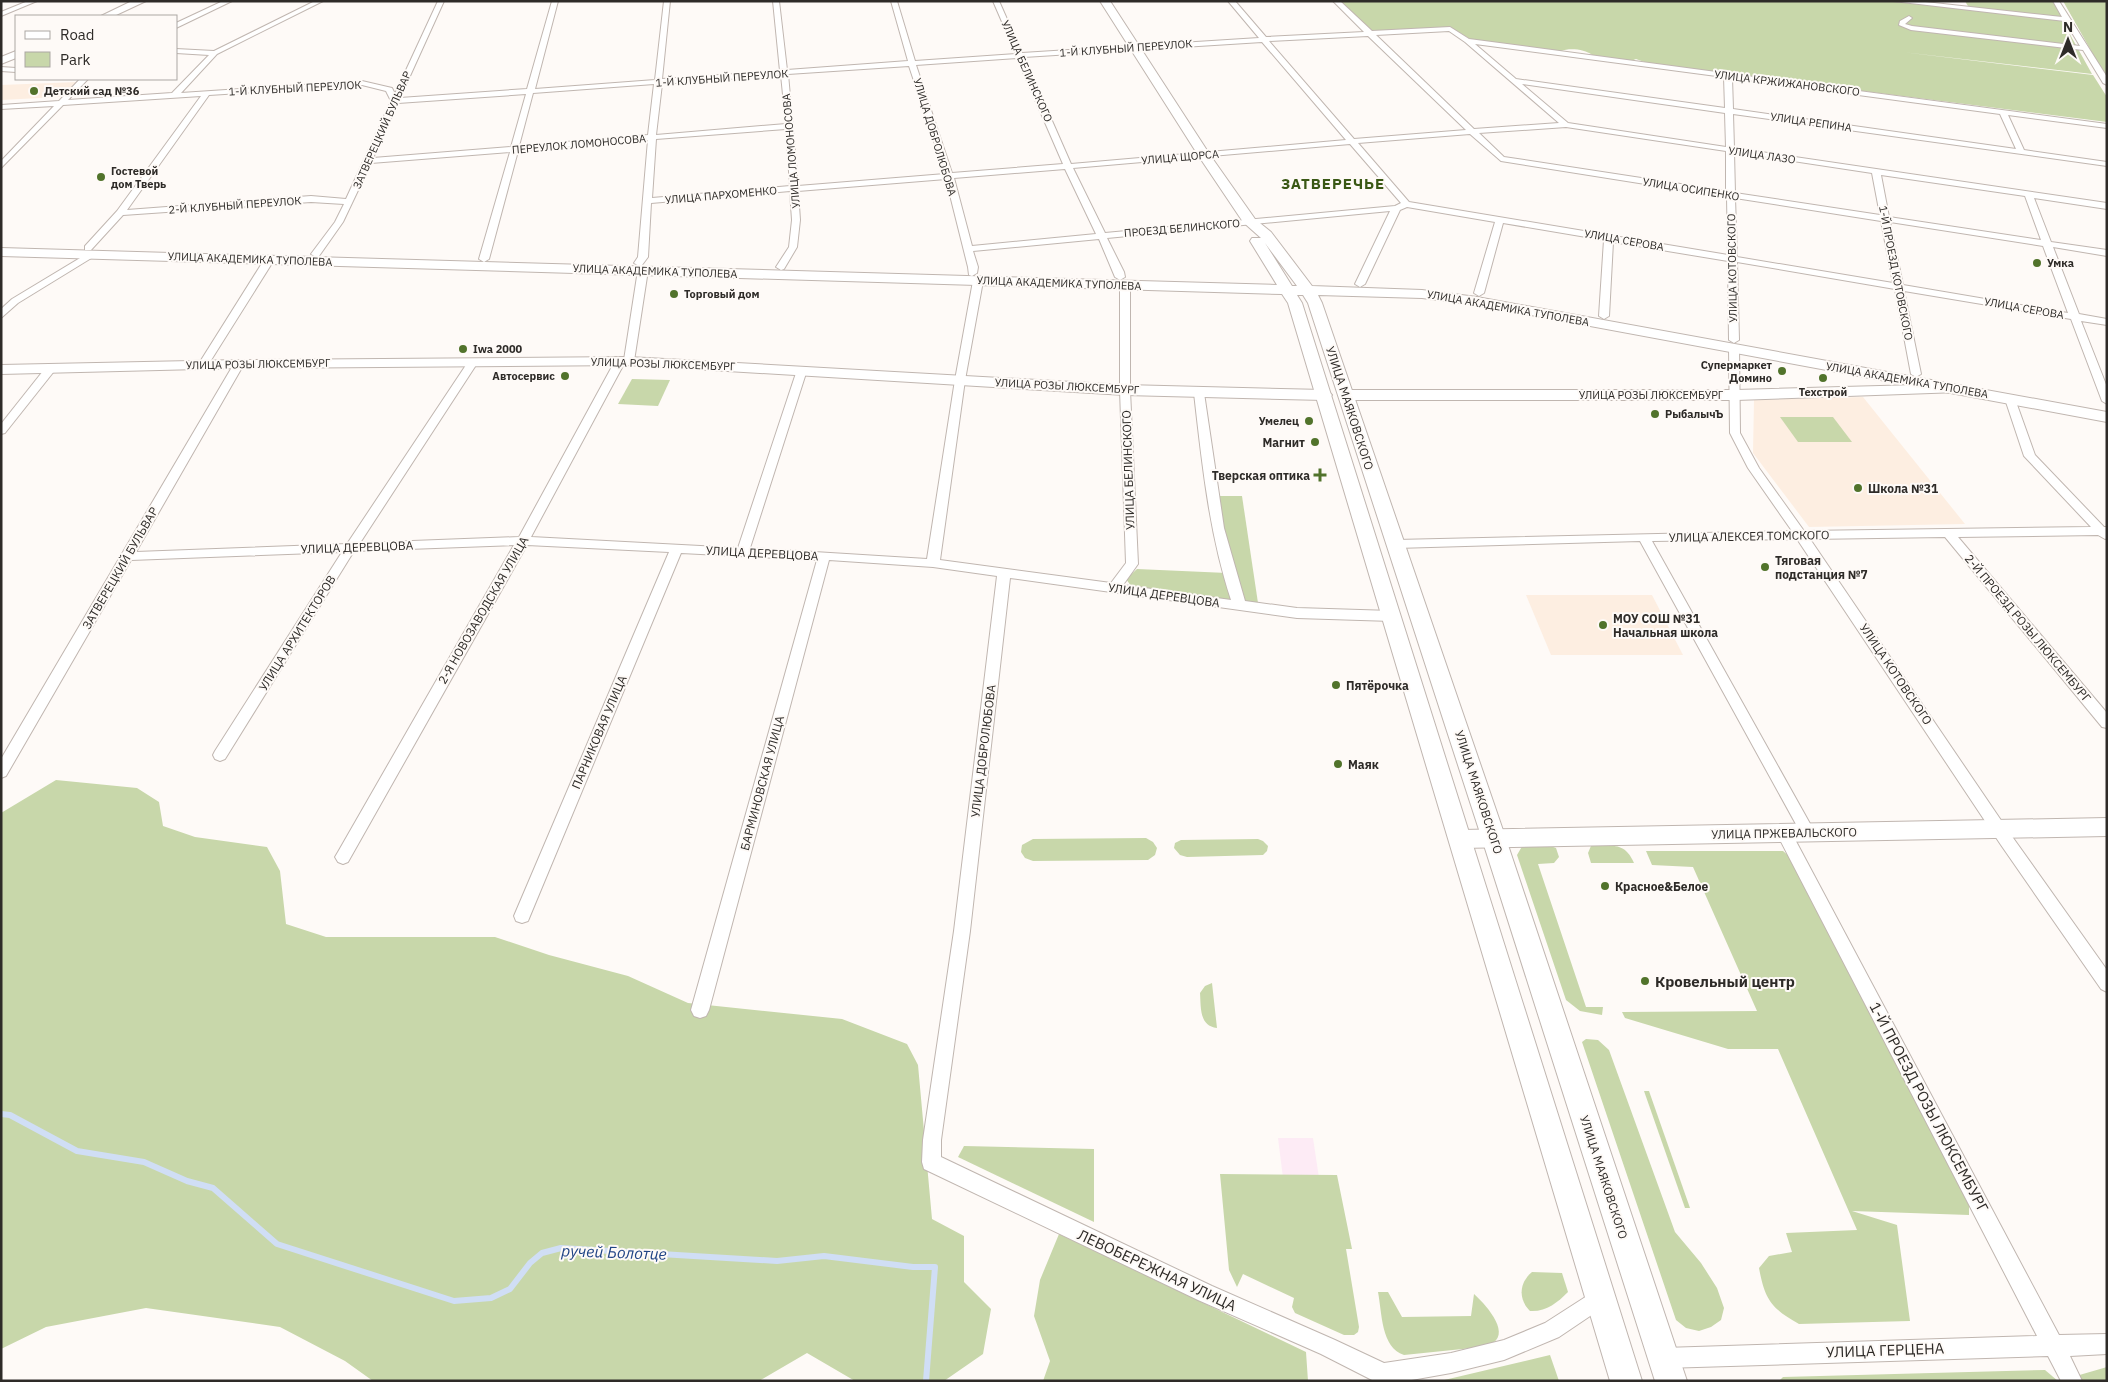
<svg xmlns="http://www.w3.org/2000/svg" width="2108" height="1382" font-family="'IBM Plex Sans',sans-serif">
<rect width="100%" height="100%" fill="#fefaf7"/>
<path fill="#fdebf5" d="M1278 1138H1313L1319 1178H1283Z"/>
<g fill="#fdeee1">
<path d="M77 82 60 97 1 100V85Z"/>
<path d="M1863 397 1965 524 1809 527 1753 453 1754 400Z"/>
<path d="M1526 595H1652L1683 655H1551Z"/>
</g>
<g fill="#c8d7aa">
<path d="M1340 1H1888L2062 20 2092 74 1902 52 2093 75 2107 97V122L1650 64 1636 59 1631 61 1592 55C1585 49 1569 48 1561 51L1470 39 1450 27 1371 31Z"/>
<path d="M1965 1H2054L2063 18 1969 8Z"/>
<path d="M2063 1H2107V80V79Z"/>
<path d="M632 379 670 380 658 406 618 404Z"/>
<path d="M1780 417H1833L1852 442H1798Z"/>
<path d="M1216 496H1242L1258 603H1242L1235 586Z"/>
<path d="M1137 569 1227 573 1234 601 1131 586 1126 579Z"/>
<path d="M56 780 137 788 159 802 163 826 195 837 267 847 280 871 286 924 326 937H495L549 955 628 976 688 1003 842 1019 907 1044 918 1065 932 1219 964 1236V1282L991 1309 983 1354 944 1381H855L807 1353 759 1381H373L345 1361 280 1327 146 1308 46 1327 1 1349V813Z"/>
<path d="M1146 838 1153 842 1157 848 1155 855 1148 860 1033 861 1025 858 1021 852 1022 845 1033 839Z"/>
<path d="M1258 839 1263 841 1268 846 1267 851 1263 855 1187 857 1180 855 1174 848 1175 843 1181 840Z"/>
<path d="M1524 843H1542L1556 848 1559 857 1554 863 1538 864 1586 1007H1603L1602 1015 1580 1011 1566 1000 1517 855Z"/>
<path d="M1606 845C1621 846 1627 848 1634 863H1591L1588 853 1591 846Z"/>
<path d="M1646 851H1783L1790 857 1965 1195 1969 1205V1215L1852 1211 1897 1225 1910 1321 1799 1324C1771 1308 1765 1300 1759 1268L1769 1256 1792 1252 1786 1233 1857 1230 1778 1049H1728L1625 1018 1622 1012 1757 1011 1693 867 1652 865Z"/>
<path d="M1212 983 1217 1028C1199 1026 1201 1007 1200 993L1205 986Z"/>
<path d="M1586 1039 1598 1040 1609 1050 1675 1232 1701 1263 1717 1288 1724 1308 1721 1320 1711 1327 1699 1331 1686 1328 1676 1320 1582 1042Z"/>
<path d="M1644 1091H1649L1690 1208H1685Z"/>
<path d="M964 1146 1094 1149V1222L958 1157Z"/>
<path d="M1220 1174 1337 1175 1352 1249H1346L1359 1327 1358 1332 1354 1335H1344L1295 1313 1292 1307 1294 1298 1243 1274 1237 1287 1229 1270Z"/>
<path d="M1059 1234 1306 1352 1308 1381H1043L1050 1361 1034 1316 1040 1280Z"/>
<path d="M1532 1272 1562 1273 1568 1292C1557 1303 1546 1312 1530 1311 1518 1299 1519 1283 1532 1272Z"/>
<path d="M1378 1292H1388L1402 1317 1471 1316 1474 1294C1483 1302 1511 1331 1493 1343 1490 1345 1485 1346 1482 1347L1404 1355C1381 1348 1382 1312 1378 1292Z"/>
<path d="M1550 1355 1559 1381H1440Z"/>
<path d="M2107 1367V1381H2079L2076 1376Z"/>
<path d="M2045 1370 2058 1381H1779L1783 1377Z"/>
</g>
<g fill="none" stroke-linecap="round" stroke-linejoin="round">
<path stroke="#d0def5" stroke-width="6" d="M1 1114 10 1115 77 1151 144 1162 187 1181 213 1188 277 1244 454 1301 491 1298 510 1289 530 1263 542 1253 561 1248 777 1261 824 1256 913 1267H935L926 1381"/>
<defs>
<g id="street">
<path d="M28 1H37L1 16V12Z"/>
<path d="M223 1H232L176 28V23Z"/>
<path d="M315 1H323L217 54 181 93 362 81 392 88 395 94 438 1H444L400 98 527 89 552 1H558L535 89 655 80 664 1H670L662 79 780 71 773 1H779L787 70 908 61 891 1H897L915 61 1016 54 993 1H999L1022 53 1259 38 1228 1H1235L1266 37 1364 32 1333 1H1340L1372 31 1450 27 1469 39 2107 124V128L2008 115 2024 150 2107 162V166L1733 114 1734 148 2107 203V209L2034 198 2051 242 2107 250V256L2053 247 2079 314 2107 319V325L2081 321 2107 387V404L2102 401 2071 319 1904 291 1921 374 1916 377 1911 374 1895 289 1737 262 1739 340 1734 343 1729 340 1728 261 1613 242 1609 316 1604 319 1599 316 1604 240 1503 223 1484 293 1479 296 1474 293 1495 222 1407 207 1400 210 1365 284 1360 287 1355 284 1390 211 1107 238 1124 272 1125 277 1120 280 1115 277 1099 239 973 251 978 267 977 273 972 276 969 275 968 267 946 179 798 191 800 220 797 247 784 269 781 270 776 267 789 247 792 220 790 191 651 203 648 257 642 265 639 266 634 263 638 257 648 140 518 151 489 259 484 262 479 259 510 152 371 163 343 222 319 256 316 257 311 254 335 222 344 204 311 202 123 215 91 250H85V246L117 211 201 96 63 105 1 168V161L54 106 1 109V105L59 101 80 79H88L68 100 172 93 209 55 176 53V49L214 51ZM1449 31 1465 42 1559 123 1474 129 1376 35ZM1368 36 1466 130 1354 139 1269 41ZM1262 42 1346 140 1071 164 1024 57ZM1475 44 1724 77 1725 108 1516 79ZM1017 58 1063 164 952 173 916 65ZM909 66 945 174 798 186 788 74ZM781 75 786 124 656 135 662 84ZM1732 78 2000 114 2016 149 1733 109ZM654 84 648 135 519 146 533 93ZM1522 84 1725 113 1726 147 1568 123ZM362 85 386 91 391 101 346 199 311 196 127 210 209 95ZM526 94 511 147 373 158 398 103ZM1566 127 1726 151V191L1504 157 1479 133ZM786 129 790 186 652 198 656 139ZM1470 134 1501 161 1727 197 1728 255 1409 202 1358 143ZM1350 144 1401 203 1395 206 1105 233 1073 168ZM1734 152 1872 173 1880 215 1735 193ZM1065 169 1096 234 972 246 954 178ZM1881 175 2025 196 2041 240 1889 217ZM1735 198 1881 221 1893 283 1737 257ZM1890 222 2043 246 2068 313 1903 285Z"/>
<path d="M1893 1H1916L2062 17 2053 1H2059L2107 77V85L2103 83 2083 50 1911 30 1899 25 1900 21 1909 16 1912 18 1905 24 1912 26 2080 46 2065 21Z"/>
<path d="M1 67 16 68V72L1 71Z"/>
<path d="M90 252 93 253V257L18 303 1 318V309L12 299Z"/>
<path d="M269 257 274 260 208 365 207 367H199L198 365 264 260Z"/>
<path d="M643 267 648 270 634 361 629 364 625 362 531 537 738 548 797 370 802 367 807 370 750 548 927 559 955 380 973 281 978 278 983 281 965 380 940 560 1111 583 1126 563 1120 390V285L1125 282 1130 285V390L1138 564 1123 585 1231 600C1209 533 1202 463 1194 393L1199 390 1204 393 1224 528 1245 601 1297 608 1392 611 1397 613 1398 616 1397 619 1392 621 1297 618 1010 578 970 931 941 1140V1157L1212 1286 1335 1340 1384 1363 1451 1353 1504 1340 1545 1323 1601 1287 1608 1290 1611 1297 1608 1304 1559 1337 1504 1360 1451 1373 1406 1381H1374L1321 1354 1198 1300 924 1169 922 1162 923 1140 954 931 997 576 933 567 829 560 709 1010 706 1016 700 1018 694 1016 691 1010 817 560 681 553 530 916 528 921 522 923 516 921 514 916 669 552 527 545 348 862 343 864 338 862 335 857 338 852 514 545 354 551 225 759 220 761 215 759 213 755 215 751 342 552 131 560 6 776 1 778V759L235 362H243L244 364 136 552 347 544 468 362 473 359 478 362 360 543 519 537 615 361 620 358 624 360 638 270Z"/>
<path d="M1734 345 1739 348 1740 433 1759 468 1804 531 2091 527 2024 456 2005 399 2010 396 2015 399 2035 455 2104 527H2107V538L2105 539 2098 535 1958 537 2107 713V728L2102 727 1945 537 1810 539 2011 835 2107 970V992L2101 989 2001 845 1797 539 1652 541 1813 829 1816 833 1813 837 1808 839 1803 837 1640 541 1396 548 1390 544 1396 540 1792 531 1748 468 1730 433 1729 348Z"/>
<path d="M51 365 55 366 56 368 55 370 5 433 1 434V424L47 366Z"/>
<path d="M1785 828 1790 830 2059 1335 2107 1334V1354L2070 1356 2082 1381H2061L2048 1356 1664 1368 1657 1365 1654 1358 1657 1351 1664 1348 2037 1336 1777 834 1780 830Z"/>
</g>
<g id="secondary">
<path d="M629 357 1125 385 1324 390 1329 392 1332 395 1329 398 1324 400 1125 395 629 365 239 368 1 374V365L239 360Z"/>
<path d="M1954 384 1959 386 1962 389 1959 392 1736 400H1346L1341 398 1338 395 1341 392 1346 390H1736Z"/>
<path d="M2107 818V836L1461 848 1453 846 1450 839 1453 832 1461 830Z"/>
</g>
<g id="primary">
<path d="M132 1H146L114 16H101Z"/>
<path d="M1100 1H1110L1210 155 1255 219 1271 232 1312 286 1422 290 1477 297 2107 412V422L1477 305 1422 298 1318 295 1322 303 1506 839 1687 1381H1655L1482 839 1308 303 1303 295H1297L1302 303 1642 1381H1610L1288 303 1282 294 1 256V248L1277 285 1250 241 1252 238H1261L1243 222 1198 155ZM1265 243 1297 286H1292Z"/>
<path d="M16 51V58L1 64V57Z"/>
</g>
</defs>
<use href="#street" stroke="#c0b6b0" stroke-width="2"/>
<use href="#secondary" stroke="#c0b6b0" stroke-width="2"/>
<use href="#primary" stroke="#c0b6b0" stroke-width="2"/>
<use href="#street" fill="#fff" fill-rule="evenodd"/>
<use href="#secondary" fill="#fff" fill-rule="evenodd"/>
<use href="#primary" fill="#fff" fill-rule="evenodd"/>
</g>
<g fill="#51732b" stroke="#fefaf7" stroke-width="2">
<circle cx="34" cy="91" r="5"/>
<circle cx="101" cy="177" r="5"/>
<circle cx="2037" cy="263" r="5"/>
<circle cx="674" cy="294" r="5"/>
<circle cx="463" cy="349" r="5"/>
<circle cx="1782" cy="371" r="5"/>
<circle cx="565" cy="376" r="5"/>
<circle cx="1823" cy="378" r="5"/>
<circle cx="1655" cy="414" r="5"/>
<circle cx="1309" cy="421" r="5"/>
<circle cx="1315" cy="442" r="5"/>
<path d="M1317.5 467.5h5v5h5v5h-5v5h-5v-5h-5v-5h5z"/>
<circle cx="1858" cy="488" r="5"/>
<circle cx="1765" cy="567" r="5"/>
<circle cx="1603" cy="625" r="5"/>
<circle cx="1336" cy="685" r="5"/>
<circle cx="1338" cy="764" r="5"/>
<circle cx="1605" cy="886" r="5"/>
<circle cx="1645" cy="981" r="5"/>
</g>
<g text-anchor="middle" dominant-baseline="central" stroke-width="4" stroke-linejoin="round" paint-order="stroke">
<g font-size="11" fill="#2e2b28" stroke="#fefaf7">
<text transform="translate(1126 48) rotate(-4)">1-Й КЛУБНЫЙ ПЕРЕУЛОК</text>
<text transform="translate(1027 71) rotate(66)">УЛИЦА БЕЛИНСКОГО</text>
<text transform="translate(722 78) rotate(-4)">1-Й КЛУБНЫЙ ПЕРЕУЛОК</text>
<text transform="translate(1787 83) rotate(7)">УЛИЦА КРЖИЖАНОВСКОГО</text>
<text transform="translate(295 88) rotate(-3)">1-Й КЛУБНЫЙ ПЕРЕУЛОК</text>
<text transform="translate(1811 122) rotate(8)">УЛИЦА РЕПИНА</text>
<text transform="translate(382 130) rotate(-66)">ЗАТВЕРЕЦКИЙ БУЛЬВАР</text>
<text transform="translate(935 137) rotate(73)">УЛИЦА ДОБРОЛЮБОВА</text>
<text transform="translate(579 144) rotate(-5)">ПЕРЕУЛОК ЛОМОНОСОВА</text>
<text transform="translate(791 151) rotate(-95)">УЛИЦА ЛОМОНОСОВА</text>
<text transform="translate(1762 155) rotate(8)">УЛИЦА ЛАЗО</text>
<text transform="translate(1180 157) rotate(-5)">УЛИЦА ЩОРСА</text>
<text transform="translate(1691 189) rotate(9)">УЛИЦА ОСИПЕНКО</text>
<text transform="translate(721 195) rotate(-5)">УЛИЦА ПАРХОМЕНКО</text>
<text transform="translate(235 205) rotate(-4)">2-Й КЛУБНЫЙ ПЕРЕУЛОК</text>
<text transform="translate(1182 228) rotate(-5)">ПРОЕЗД БЕЛИНСКОГО</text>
<text transform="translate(1624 240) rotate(10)">УЛИЦА СЕРОВА</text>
<text transform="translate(250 259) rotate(2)">УЛИЦА АКАДЕМИКА ТУПОЛЕВА</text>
<text transform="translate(1732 268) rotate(-91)">УЛИЦА КОТОВСКОГО</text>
<text transform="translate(655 271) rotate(2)">УЛИЦА АКАДЕМИКА ТУПОЛЕВА</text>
<text transform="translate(1896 273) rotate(79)">1-Й ПРОЕЗД КОТОВСКОГО</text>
<text transform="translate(1059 283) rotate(2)">УЛИЦА АКАДЕМИКА ТУПОЛЕВА</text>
<text transform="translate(1508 308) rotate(10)">УЛИЦА АКАДЕМИКА ТУПОЛЕВА</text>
<text transform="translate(2024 308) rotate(10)">УЛИЦА СЕРОВА</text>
<text transform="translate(258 364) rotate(-1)">УЛИЦА РОЗЫ ЛЮКСЕМБУРГ</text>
<text transform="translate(663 364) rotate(2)">УЛИЦА РОЗЫ ЛЮКСЕМБУРГ</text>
<text transform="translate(1907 380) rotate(10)">УЛИЦА АКАДЕМИКА ТУПОЛЕВА</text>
<text transform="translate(1067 386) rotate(3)">УЛИЦА РОЗЫ ЛЮКСЕМБУРГ</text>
<text x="1651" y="395">УЛИЦА РОЗЫ ЛЮКСЕМБУРГ</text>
</g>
<g font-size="11" font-weight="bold" fill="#2e2b28" stroke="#fefaf7" text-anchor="start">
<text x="44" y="91">Детский сад №36</text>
<text x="111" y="171">Гостевой<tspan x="111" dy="13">дом Тверь</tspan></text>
<text x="2047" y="263">Умка</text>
<text x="684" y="294">Торговый дом</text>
<text x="473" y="349">Iwa 2000</text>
<text x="1772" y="365" text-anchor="end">Супермаркет<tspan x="1772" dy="13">Домино</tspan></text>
<text x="555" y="376" text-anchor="end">Автосервис</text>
<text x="1823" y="392" text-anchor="middle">Техстрой</text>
<text x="1665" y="414">РыбалычЪ</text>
<text x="1299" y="421" text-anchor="end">Умелец</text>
</g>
<g font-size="12" fill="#2e2b28" stroke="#fefaf7">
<text transform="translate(1350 408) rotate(72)">УЛИЦА МАЯКОВСКОГО</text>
<text transform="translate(1128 470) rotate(-92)">УЛИЦА БЕЛИНСКОГО</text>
<text transform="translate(1749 536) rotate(-1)">УЛИЦА АЛЕКСЕЯ ТОМСКОГО</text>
<text transform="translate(357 547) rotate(-2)">УЛИЦА ДЕРЕВЦОВА</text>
<text transform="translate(762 553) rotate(3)">УЛИЦА ДЕРЕВЦОВА</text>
<text transform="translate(120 568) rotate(-60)">ЗАТВЕРЕЦКИЙ БУЛЬВАР</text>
<text transform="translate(1164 595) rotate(8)">УЛИЦА ДЕРЕВЦОВА</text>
<text transform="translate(483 610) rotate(-60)">2-Я НОВОЗАВОДСКАЯ УЛИЦА</text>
<text transform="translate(2028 628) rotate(50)">2-Й ПРОЕЗД РОЗЫ ЛЮКСЕМБУРГ</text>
<text transform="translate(297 633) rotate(-58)">УЛИЦА АРХИТЕКТОРОВ</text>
<text transform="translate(1896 674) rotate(56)">УЛИЦА КОТОВСКОГО</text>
<text transform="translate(599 732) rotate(-67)">ПАРНИКОВАЯ УЛИЦА</text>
<text transform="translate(983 751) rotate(-83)">УЛИЦА ДОБРОЛЮБОВА</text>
<text transform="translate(762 783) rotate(-75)">БАРМИНОВСКАЯ УЛИЦА</text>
<text transform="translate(1479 792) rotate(72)">УЛИЦА МАЯКОВСКОГО</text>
<text transform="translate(1784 833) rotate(-1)">УЛИЦА ПРЖЕВАЛЬСКОГО</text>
<text transform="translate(1604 1177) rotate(72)">УЛИЦА МАЯКОВСКОГО</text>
</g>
<g font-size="12" font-weight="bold" fill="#2e2b28" stroke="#fefaf7" text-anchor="start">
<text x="1305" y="442" text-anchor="end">Магнит</text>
<text x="1310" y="475" text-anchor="end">Тверская оптика</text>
<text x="1868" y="488">Школа №31</text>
<text x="1775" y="560">Тяговая<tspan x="1775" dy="14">подстанция №7</tspan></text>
<text x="1613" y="618">МОУ СОШ №31<tspan x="1613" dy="14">Начальная школа</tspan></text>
<text x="1346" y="685">Пятёрочка</text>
<text x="1348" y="764">Маяк</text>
<text x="1615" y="886">Красное&amp;Белое</text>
</g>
<g font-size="15" font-weight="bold" letter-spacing="1" fill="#3a5815" stroke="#fefaf7">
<text x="1333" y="183">ЗАТВЕРЕЧЬЕ</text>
</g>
<g font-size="15" font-weight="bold" fill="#2e2b28" stroke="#fefaf7" text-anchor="start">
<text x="1655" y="981">Кровельный центр</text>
</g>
<g font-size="15" fill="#2e2b28" stroke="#fefaf7">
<text transform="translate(1929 1107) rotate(62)">1-Й ПРОЕЗД РОЗЫ ЛЮКСЕМБУРГ</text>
<text transform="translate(1157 1270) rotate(25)">ЛЕВОБЕРЕЖНАЯ УЛИЦА</text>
<text transform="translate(1885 1350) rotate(-2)">УЛИЦА ГЕРЦЕНА</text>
</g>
<g font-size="16" font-style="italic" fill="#204485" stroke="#fefaf7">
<text transform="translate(614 1252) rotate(2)">ручей Болотце</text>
</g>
</g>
<rect width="2108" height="1382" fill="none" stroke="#2e2b28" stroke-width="5"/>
<rect x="15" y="15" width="162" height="65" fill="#fefaf7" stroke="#aba7a4"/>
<rect x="25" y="31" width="25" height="8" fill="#ffffff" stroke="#aba7a4"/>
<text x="60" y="40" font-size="15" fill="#2e2b28">Road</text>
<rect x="25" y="52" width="25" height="15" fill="#c8d7aa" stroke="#aba7a4"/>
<text x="60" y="65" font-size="15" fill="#2e2b28">Park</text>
<g transform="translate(2068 40)" stroke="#fefaf7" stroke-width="4" paint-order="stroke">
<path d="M0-4L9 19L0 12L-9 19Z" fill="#2e2b28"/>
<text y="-8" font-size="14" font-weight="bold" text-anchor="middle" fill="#2e2b28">N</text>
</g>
</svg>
